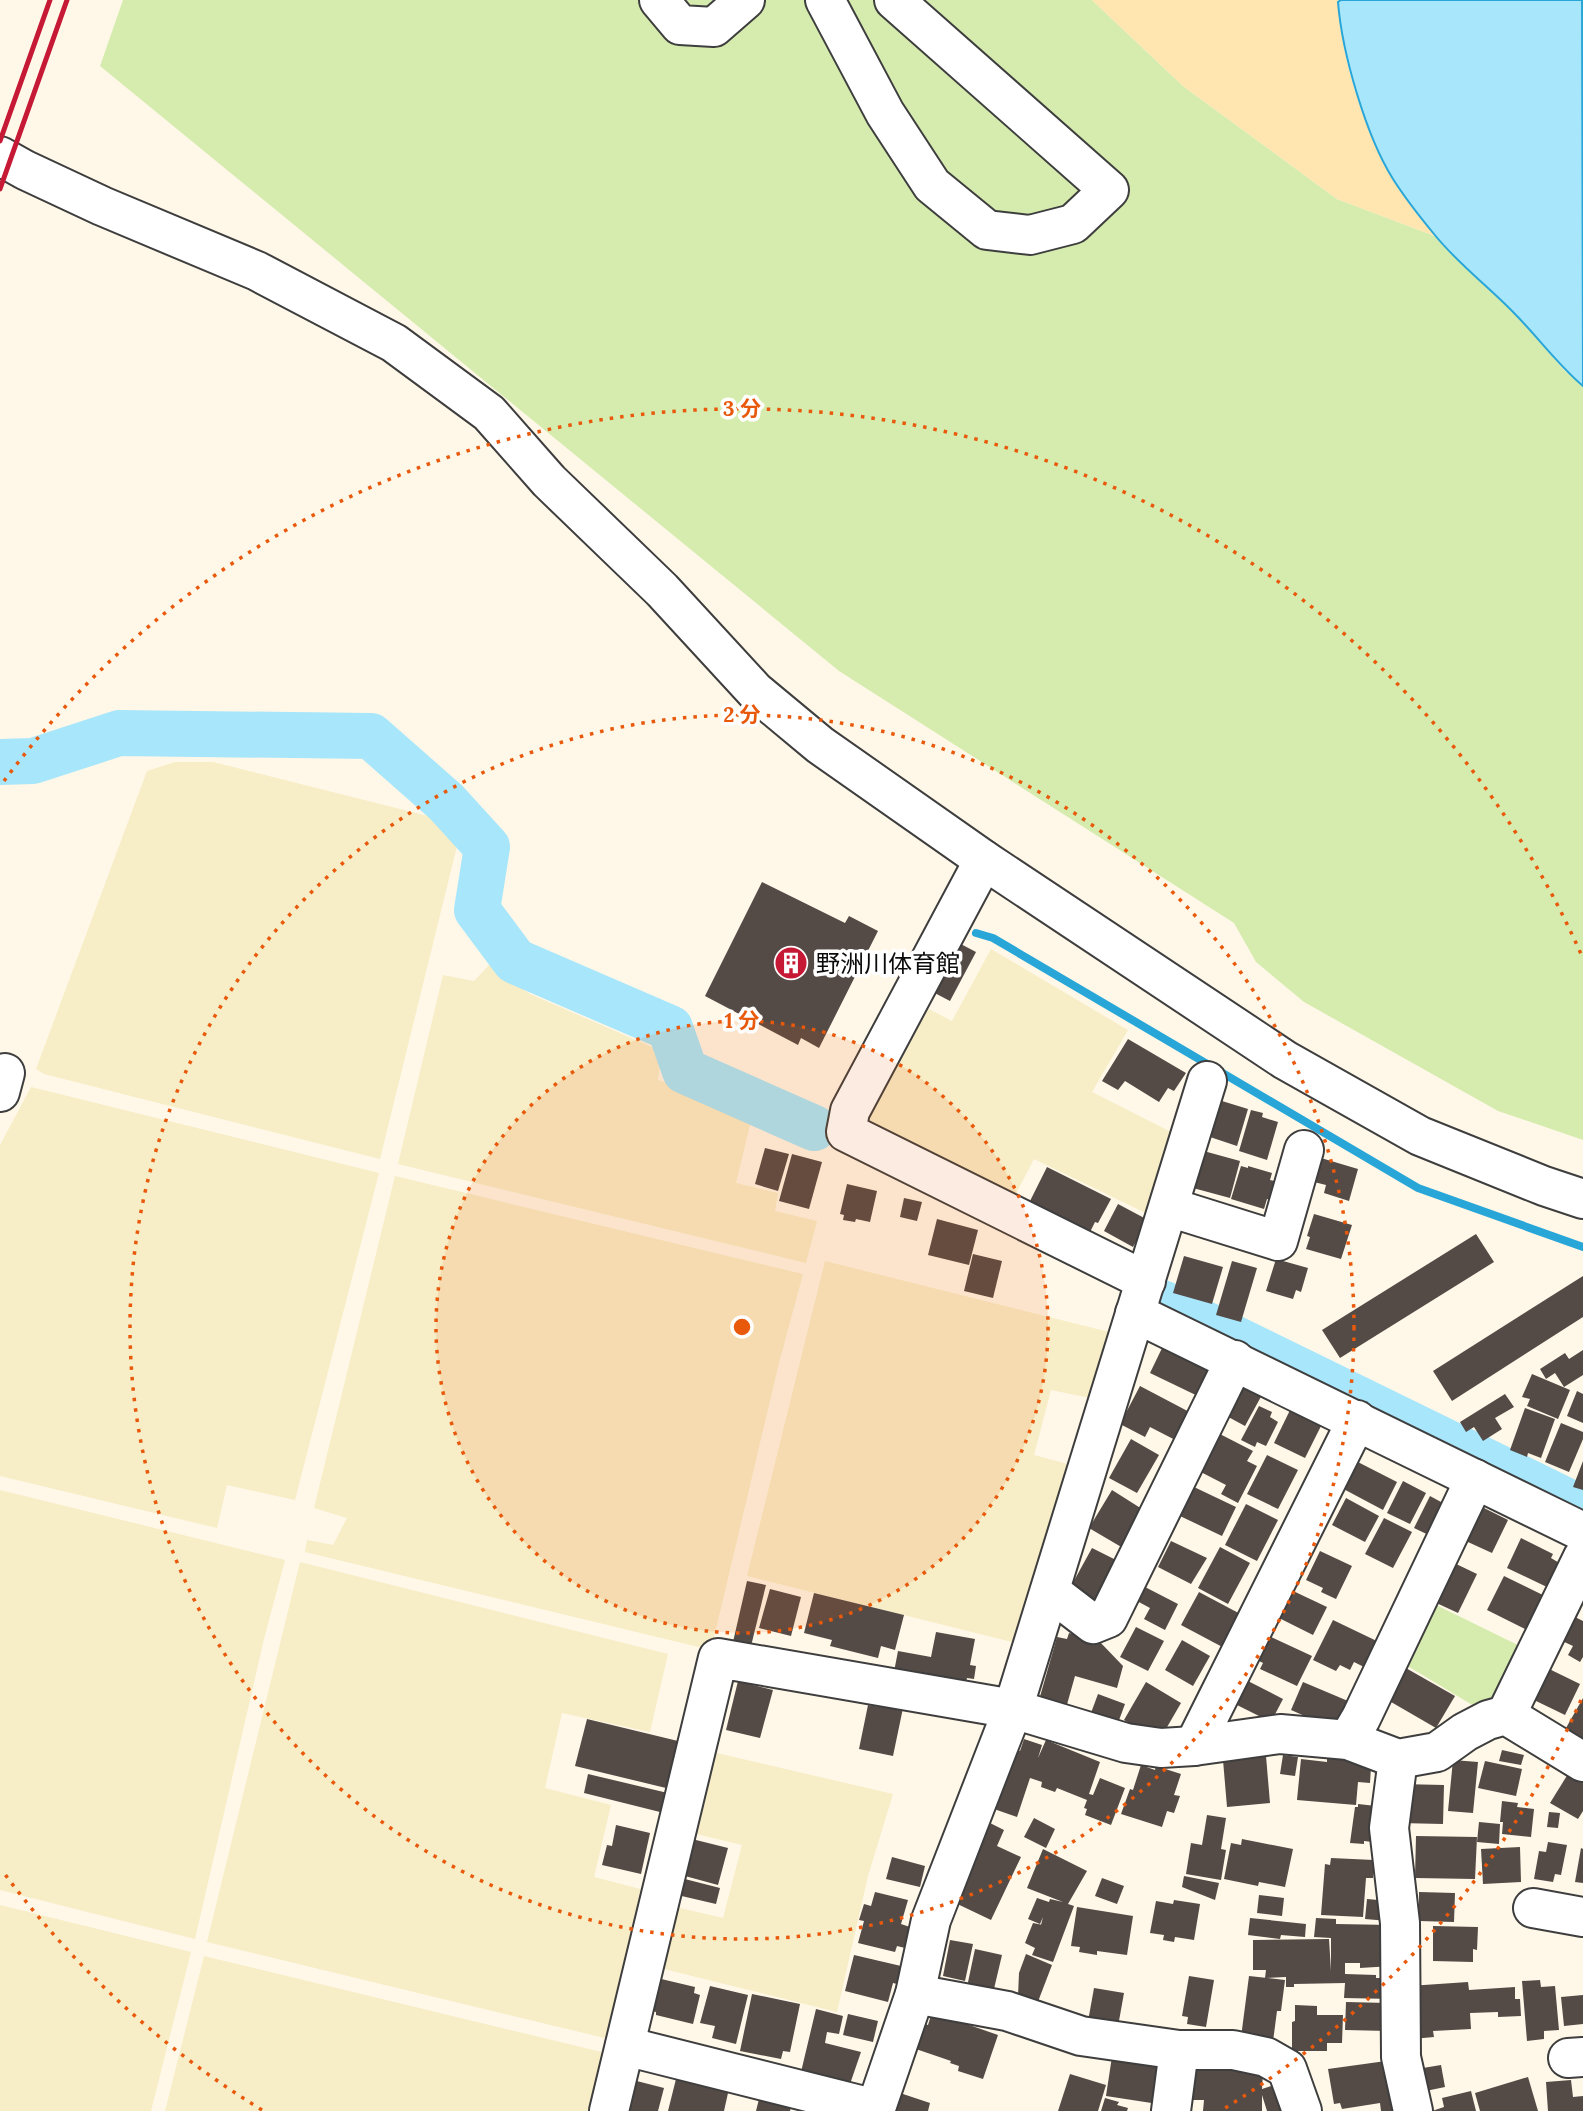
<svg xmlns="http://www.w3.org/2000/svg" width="1583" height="2111" font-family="Lora,'Noto Sans JP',serif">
<rect width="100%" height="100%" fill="#fff8e8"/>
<g fill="#f7edc6">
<path d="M175 762H213L428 816 458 842 380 1159 44 1074 36 1069 147 771Z"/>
<path d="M991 949 1128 1030 1092 1092 1177 1135 1152 1216 1034 1159 1010 1205 861 1121 919 1004 952 1021Z"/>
<path d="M491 963 495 969 530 994 652 1047 660 1064 658 1080 689 1088 751 1121 736 1183 778 1193 775 1211 817 1221 806 1263 398 1164 443 975 474 981Z"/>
<path d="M31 1087 379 1173 295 1500 227 1485 217 1528 0 1476V1145Z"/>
<path d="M395 1176 803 1274 779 1363 711 1650 305 1552 307 1540 333 1545 347 1518 314 1508Z"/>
<path d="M825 1261 1113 1333 1095 1399 1051 1390 1034 1455 1075 1466 1020 1644 747 1576Z"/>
<path d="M0 1490 285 1560 264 1639 195 1939 0 1890Z"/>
<path d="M300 1562 668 1654 650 1732 562 1713 545 1788 611 1805 594 1877 652 1892 617 2041 207 1942Z"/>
<path d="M704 1750 893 1794 868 1876 837 2012 652 1966 667 1905 723 1918 742 1845 684 1831Z"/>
<path d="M0 1905 191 1952 151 2111H0Z"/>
<path d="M204 1956 614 2055 599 2111H165Z"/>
</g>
<g fill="#d6ecaf">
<path d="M123 0H1092L1183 86 1337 199 1435 236 1515 314 1564 370 1583 386V1140L1498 1111 1304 1002 1256 962 1234 923 839 671 100 66Z"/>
<path d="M1426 1600 1530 1651 1484 1712 1396 1659Z"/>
</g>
<path fill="#ffe5b0" d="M1092 0H1341L1338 3C1342 62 1363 124 1391 176 1402 197 1421 217 1435 236L1337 199 1183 86Z"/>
<path fill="#a8e6fb" stroke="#29a6d8" stroke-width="2" d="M1341 0H1582L1583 386C1557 364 1538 337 1514 313 1488 286 1457 263 1434 234 1420 217 1405 198 1393 179 1366 136 1342 53 1338 2Z"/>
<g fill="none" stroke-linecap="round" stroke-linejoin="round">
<path stroke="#29a6d8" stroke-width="8" d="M976 933 993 938 1418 1188 1583 1247"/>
<g stroke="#a8e6fb" stroke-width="46">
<path d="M0 762 33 761 119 733 371 736 446 802 487 847 477 910 515 961 670 1028 685 1071 814 1128"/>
<path d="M1162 1303 1583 1509"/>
</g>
</g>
<g fill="#544a46">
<path d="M762 882 845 923 849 916 878 931 819 1048 801 1038 798 1045 705 996Z"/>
<path d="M955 941 976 952 950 1001 929 990Z"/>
<path d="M1128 1039 1186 1073 1174 1091 1168 1088 1159 1102 1125 1081 1118 1090 1102 1081Z"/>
<path d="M1222 1101 1248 1109 1237 1146 1210 1137Z"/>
<path d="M1251 1110 1263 1113 1262 1117 1278 1122 1267 1160 1239 1151Z"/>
<path d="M765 1148 789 1154 778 1191 755 1184Z"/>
<path d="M1200 1150 1240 1161 1230 1198 1193 1188Z"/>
<path d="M792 1154 822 1162 809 1209 779 1201Z"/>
<path d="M1321 1158 1358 1169 1349 1201 1324 1193 1326 1185 1314 1182Z"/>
<path d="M1241 1166 1248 1168V1166L1272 1173 1270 1180 1279 1182 1274 1201 1267 1199 1264 1209 1231 1199Z"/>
<path d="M1047 1167 1111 1199 1098 1223 1095 1222 1089 1234 1028 1205Z"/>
<path d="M847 1184 877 1191 870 1222 856 1219 855 1222 843 1220 844 1215 840 1214Z"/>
<path d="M904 1198 922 1202 917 1221 900 1217Z"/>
<path d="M1118 1204 1148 1220 1133 1247 1104 1231Z"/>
<path d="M1314 1214 1352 1225 1341 1259 1306 1249 1310 1237 1307 1236Z"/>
<path d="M937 1219 978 1230 969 1265 928 1255Z"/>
<path d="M1476 1234 1494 1262 1340 1358 1322 1330Z"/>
<path d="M973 1254 1002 1261 993 1298 964 1291Z"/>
<path d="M1184 1256 1223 1267 1212 1304 1173 1293Z"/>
<path d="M1276 1259 1308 1268 1301 1292 1296 1290 1293 1299 1266 1291Z"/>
<path d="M1232 1261 1257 1268 1241 1322 1216 1315Z"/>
<path d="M1583 1276V1317L1452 1401 1433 1371Z"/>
<path d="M1164 1344 1211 1366 1204 1399 1150 1373Z"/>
<path d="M1583 1350V1375L1564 1387 1555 1373 1546 1379 1540 1369 1565 1353 1569 1359Z"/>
<path d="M1532 1374 1570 1390 1558 1419 1527 1406 1530 1399 1522 1397Z"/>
<path d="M1245 1383 1263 1393 1245 1426 1221 1413Z"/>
<path d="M1140 1386 1197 1416 1183 1444 1150 1427 1145 1437 1120 1424Z"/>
<path d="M1577 1391 1583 1394V1423L1567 1416Z"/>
<path d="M1505 1394 1514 1407 1495 1418 1502 1429 1483 1441 1474 1427 1466 1432 1460 1422Z"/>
<path d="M1259 1406 1272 1412 1270 1417 1278 1422 1266 1446 1257 1442 1255 1447 1241 1440Z"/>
<path d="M1292 1406 1323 1422 1305 1458 1274 1443Z"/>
<path d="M1525 1408 1555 1419 1541 1458 1528 1453 1527 1457 1510 1450Z"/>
<path d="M1561 1423 1583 1432V1439L1569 1472 1545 1462Z"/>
<path d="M1214 1431 1253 1451 1247 1461 1257 1466 1238 1503 1221 1494 1226 1485 1195 1469Z"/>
<path d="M1131 1439 1159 1455 1137 1493 1109 1478Z"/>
<path d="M1267 1455 1298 1470 1278 1509 1247 1494Z"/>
<path d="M1350 1458 1397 1482 1383 1510 1336 1485Z"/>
<path d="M1583 1461V1490L1573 1487Z"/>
<path d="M1403 1481 1426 1493 1410 1524 1387 1513Z"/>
<path d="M1194 1487 1236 1507 1222 1536 1180 1516Z"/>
<path d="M1112 1490 1142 1509 1130 1528 1133 1530 1123 1548 1089 1528Z"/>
<path d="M1430 1496 1452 1508 1437 1539 1414 1528Z"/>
<path d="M1346 1498 1379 1516 1365 1542 1332 1525Z"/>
<path d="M1474 1503 1508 1520 1492 1553 1457 1537Z"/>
<path d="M1246 1504 1278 1520 1257 1561 1225 1545Z"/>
<path d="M1384 1518 1412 1532 1393 1568 1365 1554Z"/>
<path d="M1521 1538 1553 1554 1551 1558 1561 1564 1549 1588 1507 1568Z"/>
<path d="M1171 1541 1207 1558 1191 1584 1158 1567Z"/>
<path d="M1220 1547 1250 1563 1228 1604 1198 1588Z"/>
<path d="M1092 1548 1118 1561 1096 1601 1070 1588Z"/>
<path d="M1320 1551 1352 1566 1336 1599 1321 1592 1323 1588 1306 1580Z"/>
<path d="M1452 1562 1477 1574 1458 1613 1430 1600Z"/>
<path d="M1504 1576 1551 1599 1533 1633 1487 1610Z"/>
<path d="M747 1581 766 1585 751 1646 733 1642Z"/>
<path d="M1145 1587 1178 1604 1165 1630 1144 1619 1150 1608 1137 1601Z"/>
<path d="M770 1589 801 1597 791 1636 759 1628Z"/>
<path d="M1291 1590 1327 1607 1313 1635 1277 1617Z"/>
<path d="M1199 1592 1246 1617 1228 1650 1181 1625Z"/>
<path d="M814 1593 904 1615 895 1650 881 1646 878 1658 830 1646 832 1640 804 1633Z"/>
<path d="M1573 1616 1583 1621V1657L1580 1662 1568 1655 1573 1646 1560 1640Z"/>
<path d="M1333 1620 1383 1644 1370 1670 1354 1662 1350 1670 1340 1665 1336 1671 1313 1660Z"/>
<path d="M1136 1627 1164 1641 1148 1671 1120 1657Z"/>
<path d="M936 1632 975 1639 970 1665 976 1666 974 1679 967 1678 964 1690 893 1677 898 1651 931 1657Z"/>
<path d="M1069 1633 1099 1641 1123 1666 1117 1688 1075 1676 1066 1708 1039 1700 1057 1637 1067 1639Z"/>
<path d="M1269 1636 1312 1656 1297 1686 1260 1669 1263 1663 1257 1660Z"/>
<path d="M1182 1640 1210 1656 1193 1686 1165 1670Z"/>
<path d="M1397 1663 1455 1696 1436 1728 1379 1695Z"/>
<path d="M1543 1666 1580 1684 1565 1715 1534 1700Z"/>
<path d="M1244 1679 1283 1699 1271 1722 1233 1703Z"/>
<path d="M738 1681 773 1690 760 1738 726 1730Z"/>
<path d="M1146 1682 1181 1703 1159 1741 1124 1720Z"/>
<path d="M1303 1682 1348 1701 1337 1730 1291 1710Z"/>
<path d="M1098 1694 1125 1704 1115 1731 1088 1721Z"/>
<path d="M1583 1698V1740L1562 1735Z"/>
<path d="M881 1703 903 1708 893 1756 859 1749 868 1705 881 1707Z"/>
<path d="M587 1719 678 1741 666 1788 575 1766Z"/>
<path d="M1024 1739 1042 1745 1038 1758 1046 1740 1100 1762 1089 1794 1093 1795 1100 1778 1125 1788 1111 1825 1085 1815 1087 1809 1084 1808 1087 1800 1057 1788 1055 1792 1041 1787 1042 1782 1030 1778 1017 1817 994 1809 1011 1747 1020 1751Z"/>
<path d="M1502 1750 1524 1755 1521 1765 1499 1761Z"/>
<path d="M1283 1755 1298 1757 1295 1776 1280 1774Z"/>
<path d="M1266 1756 1270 1803 1227 1807 1223 1760Z"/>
<path d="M1327 1758 1360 1761V1767H1371L1370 1783 1358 1782 1356 1805 1297 1800 1301 1759 1327 1762Z"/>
<path d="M1453 1760 1478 1762 1473 1813 1448 1811Z"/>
<path d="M1485 1761 1522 1769 1516 1796 1478 1788Z"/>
<path d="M1141 1765 1155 1770 1156 1766 1181 1774 1174 1795 1180 1796 1174 1813 1167 1811 1162 1827 1121 1814 1130 1789 1133 1790Z"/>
<path d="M588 1774 672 1794 668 1814 584 1793Z"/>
<path d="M1568 1774 1583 1783V1811L1578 1819 1550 1803Z"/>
<path d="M1400 1784 1444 1785 1443 1824 1399 1823Z"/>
<path d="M1502 1801 1518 1803 1517 1807 1534 1809 1531 1837 1502 1834 1503 1822H1500Z"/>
<path d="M1358 1804 1385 1807 1381 1843 1364 1841V1844L1350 1843 1355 1807H1358Z"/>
<path d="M1549 1812 1560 1813 1558 1828 1547 1827Z"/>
<path d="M1207 1815 1226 1818 1221 1849 1226 1850 1221 1880 1186 1874 1191 1843 1202 1845Z"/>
<path d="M1034 1818 1055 1829 1046 1848 1024 1837Z"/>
<path d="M986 1821 1004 1830 997 1846 1021 1857 991 1920 949 1900Z"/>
<path d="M1479 1822 1500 1824 1499 1844 1477 1842Z"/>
<path d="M616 1825 650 1833 641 1874 602 1865 607 1845 612 1846Z"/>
<path d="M1416 1836 1477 1837 1475 1879 1415 1878Z"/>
<path d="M688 1838 728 1848 718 1885 685 1876Z"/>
<path d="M1242 1839 1293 1849 1285 1887 1259 1882 1258 1886 1224 1879 1231 1843 1241 1845Z"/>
<path d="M1548 1842 1567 1845 1561 1875 1555 1874 1553 1882 1534 1879 1539 1851 1546 1852Z"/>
<path d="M1520 1847 1521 1882 1483 1884 1481 1849Z"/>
<path d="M1581 1848 1583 1849V1883L1575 1882Z"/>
<path d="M1043 1849 1087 1871 1068 1904 1074 1906 1053 1962 1032 1955 1035 1948 1025 1943 1033 1923 1043 1925H1041L1043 1917 1040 1924 1028 1919 1037 1898 1049 1902 1050 1899 1063 1902 1027 1888Z"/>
<path d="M892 1857 925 1866 920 1887 886 1879Z"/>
<path d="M1331 1858 1374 1860 1373 1878H1366L1363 1917 1321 1915 1325 1864 1330 1865Z"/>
<path d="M1184 1876 1219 1883 1215 1900 1182 1887Z"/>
<path d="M677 1877 720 1888 716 1904 673 1894Z"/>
<path d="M1102 1878 1124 1886 1117 1904 1095 1896Z"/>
<path d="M875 1892 908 1900 901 1924 910 1927 905 1948 897 1946 895 1952 858 1943 864 1921 859 1920 864 1904 871 1906Z"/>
<path d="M1419 1892 1455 1893 1454 1922 1419 1921Z"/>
<path d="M1259 1895 1284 1898 1282 1916 1257 1913Z"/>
<path d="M1367 1899 1390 1901 1388 1921 1365 1919Z"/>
<path d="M1174 1900 1200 1904 1194 1940 1175 1937 1174 1942 1163 1940 1164 1935 1150 1933 1156 1901 1173 1904Z"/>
<path d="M1077 1907 1133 1916 1127 1955 1097 1951V1955L1079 1952 1080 1947 1071 1946Z"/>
<path d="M1250 1918 1306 1924 1305 1937 1281 1935 1280 1939 1248 1935Z"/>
<path d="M1316 1918 1336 1919V1924L1392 1925V1966L1360 1968V1963H1345V1974L1376 1975V1978H1385L1393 1999 1344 1998 1345 1983 1294 1984V1987H1286V1977L1265 1978 1266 1970H1253V1940L1329 1939 1331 1971V1938L1314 1937Z"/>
<path d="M1433 1926 1478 1927 1477 1950 1473 1949V1962L1433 1961Z"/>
<path d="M950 1940 973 1944 965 1981 943 1976Z"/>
<path d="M975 1949 1002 1955 993 1993 967 1987Z"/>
<path d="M1026 1954 1052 1965 1034 2012 1018 1996 1019 1973Z"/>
<path d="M854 1955 901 1966 897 1984 893 1983 888 2002 845 1991Z"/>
<path d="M1189 1976 1214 1980 1206 2027 1187 2024 1188 2017 1182 2016Z"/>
<path d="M1249 1976 1285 1980 1281 2011H1277L1272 2049 1240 2045Z"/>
<path d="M657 1978 695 1987 694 1993 700 1995 693 2024 656 2015V2012L649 2010Z"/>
<path d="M1540 1980 1541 1987 1555 1986 1559 2030 1544 2031V2039L1527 2041 1522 1981Z"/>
<path d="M1468 1982 1469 1990 1515 1987V1999H1520L1521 2016 1498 2017V2012L1470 2013 1471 2029 1433 2031 1434 2037 1412 2039 1409 1986Z"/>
<path d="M710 1986 748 1995 736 2044 712 2038 715 2026 700 2023Z"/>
<path d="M1094 1988 1124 1993 1117 2032 1087 2027Z"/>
<path d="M752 1994 800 2004 790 2052 783 2051 781 2059 740 2051Z"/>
<path d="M1583 1995V2024L1564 2026 1561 1997Z"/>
<path d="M1346 2002 1388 2003V2031L1345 2030Z"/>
<path d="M1295 2005 1317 2006V2015H1343L1342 2043H1327V2051H1292V2022L1295 2021Z"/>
<path d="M816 2009 843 2016 839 2034 827 2032 825 2043 861 2052 850 2084 801 2072Z"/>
<path d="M932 2012 998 2035 983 2079 958 2071 959 2066 950 2063 951 2061 913 2048 922 2023 928 2025Z"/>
<path d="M848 2014 878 2021 873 2042 843 2035Z"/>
<path d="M1113 2050 1158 2064V2104L1106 2096Z"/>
<path d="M1195 2061 1237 2066 1236 2072H1263L1262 2089 1287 2081 1297 2111H1267L1262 2095V2111H1203L1204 2100H1189Z"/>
<path d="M1386 2061 1406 2111H1381L1380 2103 1342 2109 1340 2103 1334 2104 1328 2069Z"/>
<path d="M1441 2065 1445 2087 1416 2093 1411 2070Z"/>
<path d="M678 2071 730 2084 724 2111H668Z"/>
<path d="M1070 2074 1106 2085 1098 2111H1058Z"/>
<path d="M1528 2077 1538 2111H1480L1475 2093Z"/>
<path d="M629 2079 664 2088 658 2111H631L621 2108Z"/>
<path d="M1571 2080 1573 2097 1583 2096V2111H1548L1546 2082Z"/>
<path d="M1471 2091 1476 2111H1432L1444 2107 1442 2098Z"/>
<path d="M900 2093 930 2103 928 2111H894Z"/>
<path d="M1105 2098 1119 2102 1117 2105 1128 2108 1127 2111H1101Z"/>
<path d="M759 2099 791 2107 790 2111H756Z"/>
</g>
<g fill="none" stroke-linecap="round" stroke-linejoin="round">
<defs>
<g id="minor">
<path d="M659 0 680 25 714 27 745 0"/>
<path d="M825 0 885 113 932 185 987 230 1030 235 1073 224 1109 190 894 0"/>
<path d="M0 156 25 170 102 206 257 271 394 343 489 413 549 481 662 590 755 691 820 745 984 860 1285 1060 1420 1136 1544 1186 1583 1199"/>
<path d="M984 860 850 1111 846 1132 1146 1281"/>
<path d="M0 1092 5 1073"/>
<path d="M1169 1207 1278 1241 1304 1150"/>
<path d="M1135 1313 1583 1532"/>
<path d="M1050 1591 1093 1624 1108 1618 1235 1360"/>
<path d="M1506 1715 1583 1557"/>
<path d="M1348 1740 1361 1718 1475 1479"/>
<path d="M1194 1746 1357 1420"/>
<path d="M1398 1759 1389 1828 1400 1923 1401 2057 1413 2111"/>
<path d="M1533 1908 1583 1917"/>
<path d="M915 1994 1007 2011 1081 2036 1179 2050H1233L1266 2057 1287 2069 1302 2111"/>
<path d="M625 2046 876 2109"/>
<path d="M1568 2058 1583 2057"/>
<path d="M609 2111 718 1658 1013 1709 1126 1743 1161 1748 1194 1746 1280 1734 1348 1740 1398 1759 1437 1752 1465 1732 1488 1720 1506 1715 1583 1762"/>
<path d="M875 2111 915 1994 931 1920 1013 1709 1207 1081"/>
<path d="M1171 2111 1179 2050"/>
</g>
</defs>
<use href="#minor" stroke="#3e3e3e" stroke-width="42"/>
<use href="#minor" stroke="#fff" stroke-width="38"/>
<g stroke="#c51935" stroke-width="5">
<path d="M0 141 50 0"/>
<path d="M0 189 67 0"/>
</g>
</g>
<circle cx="742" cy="1327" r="306" fill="#e8590c" fill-opacity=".12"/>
<g fill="none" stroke="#e8590c" stroke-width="3.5" stroke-dasharray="3.5 7">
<circle cx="742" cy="1327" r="306"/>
<circle cx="742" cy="1327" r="612"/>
<path d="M1581 1700A918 918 0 0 1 1222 2110M262 2110A918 918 0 0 1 4 1873M4 781A918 918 0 0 1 1581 954"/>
</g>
<defs>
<symbol id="building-disc" viewBox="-11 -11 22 22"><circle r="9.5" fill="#c51935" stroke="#fff"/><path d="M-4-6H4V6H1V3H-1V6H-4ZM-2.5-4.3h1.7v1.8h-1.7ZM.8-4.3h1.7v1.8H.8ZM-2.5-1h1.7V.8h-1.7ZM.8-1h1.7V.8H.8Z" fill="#fff"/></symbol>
</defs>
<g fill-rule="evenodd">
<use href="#building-disc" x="772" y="944" width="38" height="38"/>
</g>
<g text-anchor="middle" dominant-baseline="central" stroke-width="7" stroke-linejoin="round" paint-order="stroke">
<g font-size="24" fill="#0b0b0b" stroke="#fff" text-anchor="start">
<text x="816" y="963">野洲川体育館</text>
</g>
</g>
<circle cx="742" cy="1327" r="10" fill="#e8590c" stroke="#fff" stroke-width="3.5"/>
<g font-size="21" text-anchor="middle" font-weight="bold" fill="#e8590c" stroke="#fff" stroke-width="7" stroke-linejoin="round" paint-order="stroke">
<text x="742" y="416">3 分</text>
<text x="742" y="722">2 分</text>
<text x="742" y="1028">1 分</text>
</g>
</svg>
